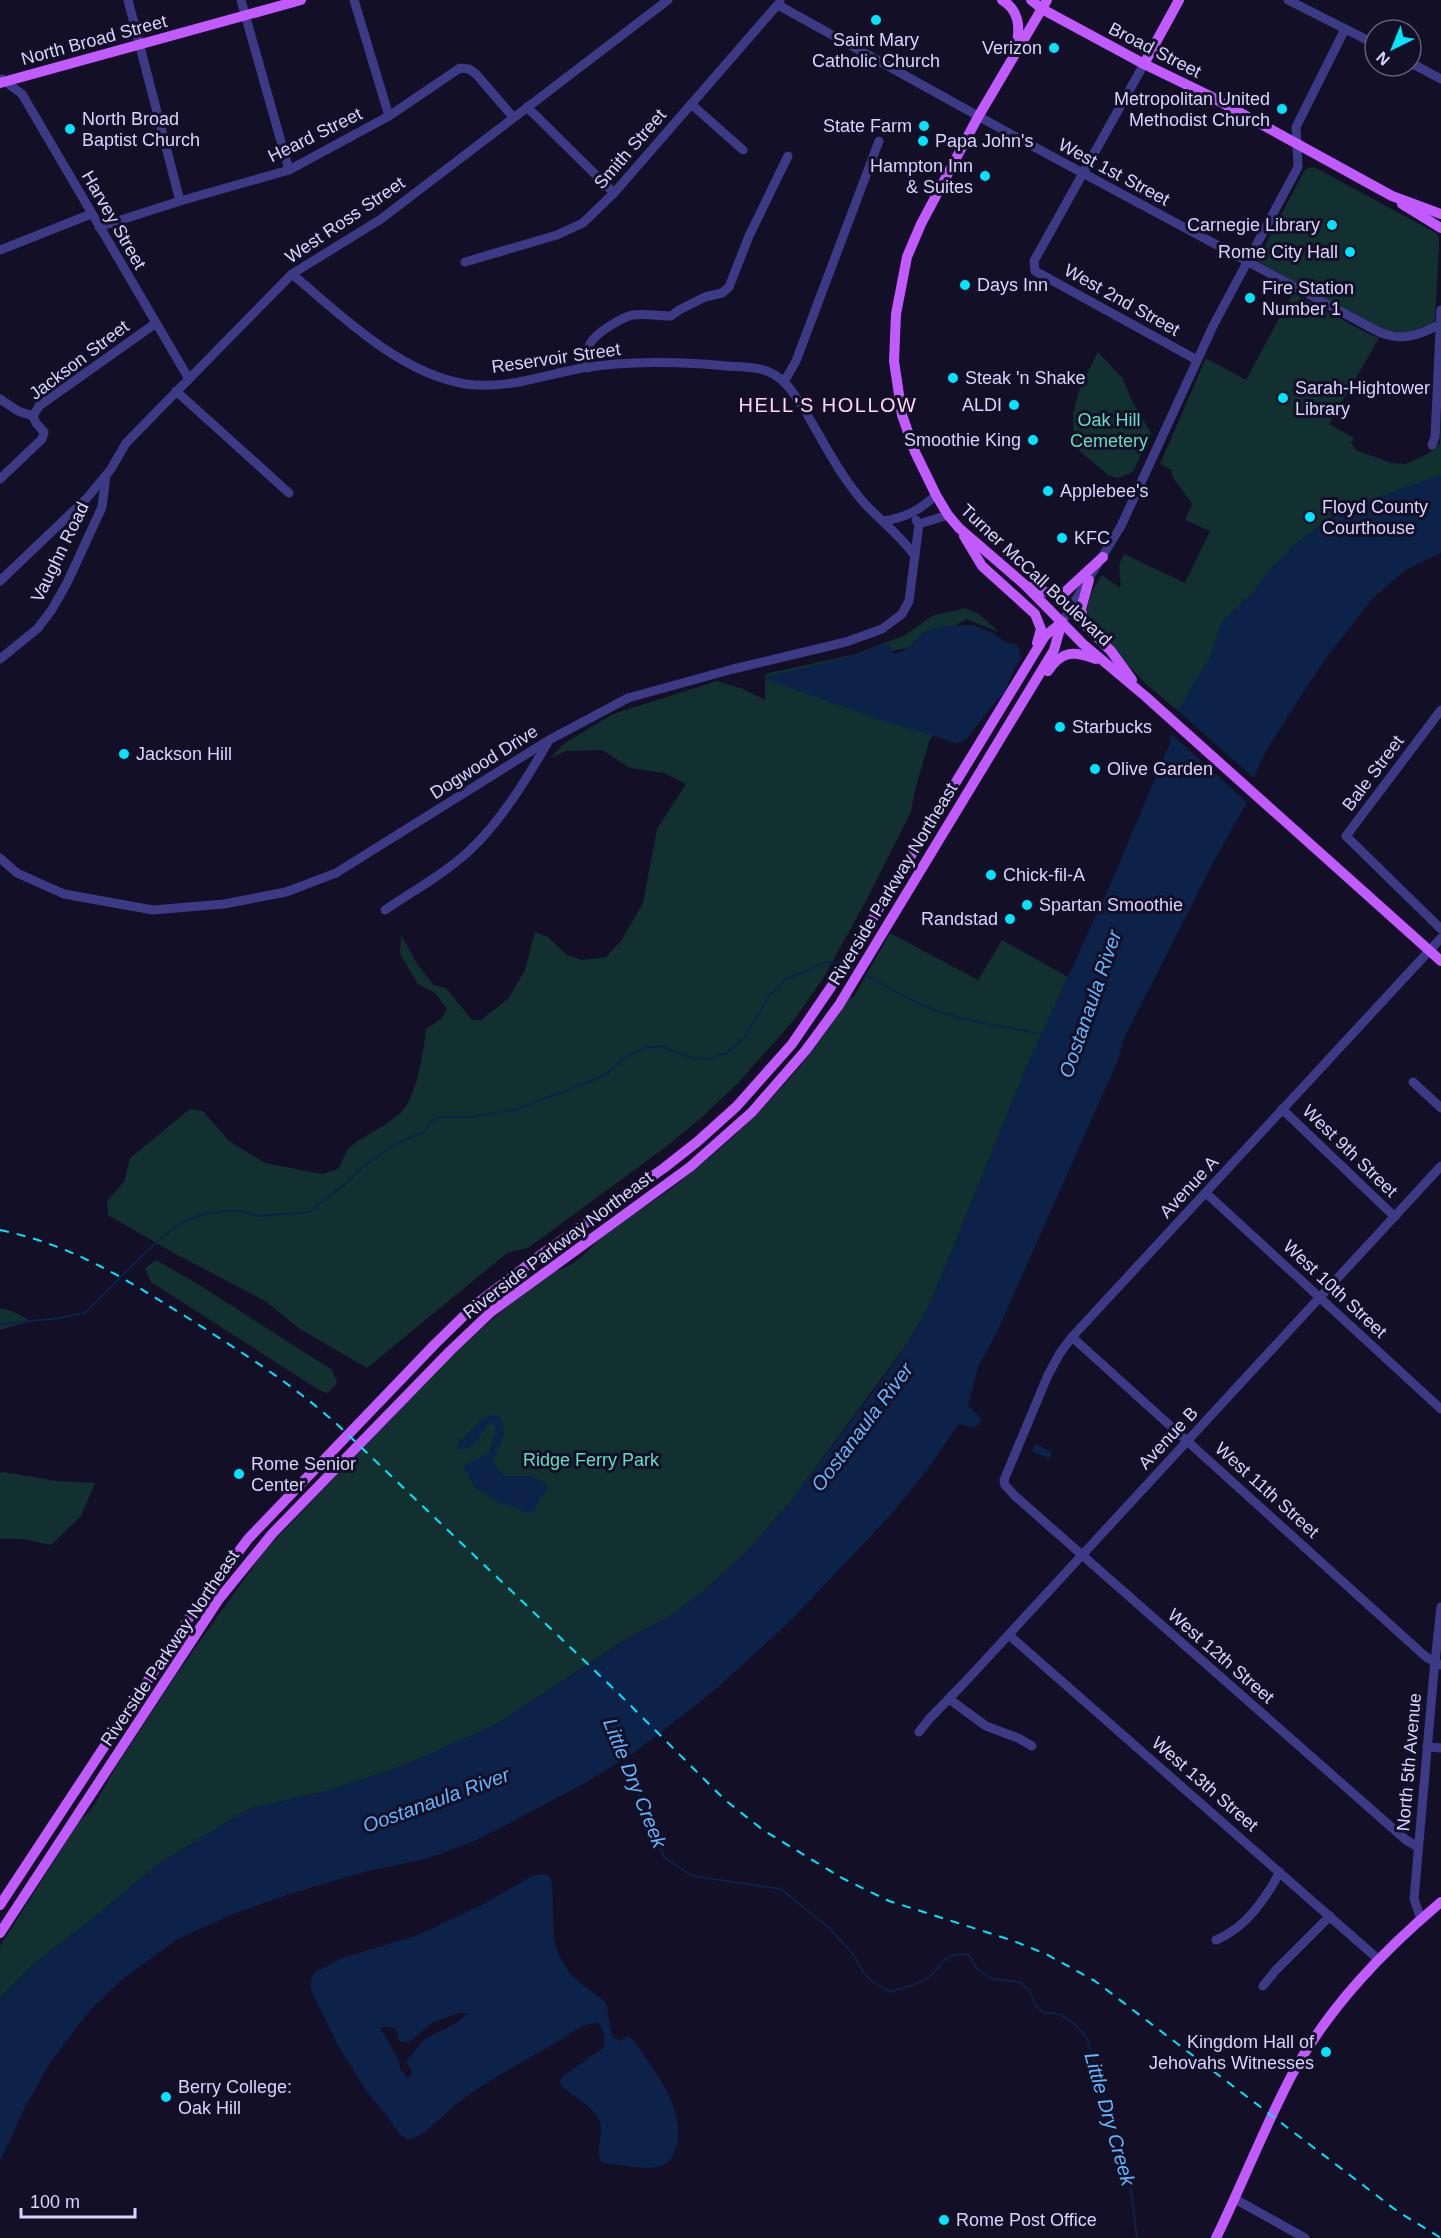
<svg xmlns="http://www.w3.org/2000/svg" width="1441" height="2238" font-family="Arial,sans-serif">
<rect width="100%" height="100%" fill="#130f26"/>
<g fill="#12302f">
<path d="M1314 167 1436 233 1439 238V246L1435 321 1432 324 1407 333 1380 329 1257 261 1304 171 1308 168Z"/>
<path d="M1293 293 1367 333 1379 338 1329 424 1354 438 1351 443 1356 450 1391 463 1406 464 1429 453 1440 443 1441 410V514L1208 736 1147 685 1088 625C1083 605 1091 592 1102 575L1119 587 1121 586 1119 565 1124 554 1185 583 1210 531 1185 520 1192 504 1172 476V470L1160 464 1206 358 1246 380Z"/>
<path d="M1098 352 1123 379 1133 403 1151 433 1133 472 1118 478 1108 475 1074 446 1073 413 1080 387Z"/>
<path d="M965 608 979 614 999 632 966 619 928 643 888 652 946 726 930 739 916 786 911 812 867 899 824 977 794 1020 739 1082 700 1119 663 1149 528 1248 507 1253 367 1368 300 1329 265 1301 170 1251 108 1215 107 1201 124 1182 130 1158 190 1109 203 1111 229 1141 265 1163 322 1174 338 1169C342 1163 345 1153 349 1148 363 1135 389 1126 403 1110 417 1094 424 1050 426 1029L441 1019 447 1009 435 993 418 984 400 954 401 935 417 964 434 985 446 988 472 1020H481L508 999 525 970 535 932 548 937 567 955 582 960 606 957 621 941 643 903 657 829 686 784 664 773 630 768 602 750 566 751 550 758 565 743 613 714 717 681 743 689 765 700V674L856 654 905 635 932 616Z"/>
<path d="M890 933 978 980 1002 940 1068 977 1027 1066 932 1299 909 1341 791 1501 750 1548 704 1591 672 1615 625 1640 495 1725 400 1767 326 1791 249 1809 161 1862 86 1924 34 1964 0 1998V1946L78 1823 93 1807 117 1765 178 1672 265 1550 455 1352 504 1309 556 1270C576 1268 592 1244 607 1233 632 1214 658 1199 682 1180 747 1129 807 1067 850 995L853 998Z"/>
<path d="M156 1260 201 1286 332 1370 337 1383 328 1393 319 1390 151 1282 145 1268Z"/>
<path d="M0 1308 12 1311 31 1321 0 1330Z"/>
<path d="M3 1472 57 1481 95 1483 81 1516 51 1545 22 1539H0V1473Z"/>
</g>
<g fill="#0c2248" fill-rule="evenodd">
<path d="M1441 475V553L1407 569 1372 599 1327 657 1306 688 1266 751 1256 772 1246 804 1214 861 1123 1040 1118 1060 996 1334 978 1367 968 1406 981 1418C979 1432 969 1427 959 1424L927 1470 889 1517 789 1622 715 1690 634 1753 585 1783 479 1839 446 1852 425 1859 364 1872 293 1893 230 1915 176 1940 123 1979 90 2010 52 2060 24 2109 0 2162V1998L34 1964 86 1924 161 1862 249 1809 326 1791 400 1767 495 1725 626 1640 672 1615 704 1591 750 1548 791 1501 881 1381 909 1341 932 1299 1027 1066 1115 874 1169 745 1175 714 1210 657 1222 621 1253 592 1272 566 1284 556 1292 546 1340 510Z"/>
<path d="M973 625 993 633 1005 642 1015 644 1019 648 1021 659 1015 667 1005 692 992 706 967 739C958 745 953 744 944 739L881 720 762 678 861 654 882 644 890 645 894 654C912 650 912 640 925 632 939 624 957 626 973 625Z"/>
<path d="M497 1415C512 1431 498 1445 493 1462L504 1476H530L546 1483 548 1489 539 1500 535 1511 528 1513 497 1501 476 1489 463 1466 489 1453 496 1428 490 1422C481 1433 473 1453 457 1449L458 1443 484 1418 488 1416Z"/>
<path d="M1035 1444 1052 1452 1049 1459 1032 1451Z"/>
<path d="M545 1874 550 1877 552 1885 554 1940 559 1956 569 1972 578 1981 604 2001 607 2007 612 2037 620 2041 627 2036C636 2040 640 2050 645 2057 663 2082 685 2115 676 2147 674 2155 671 2161 663 2165 650 2172 618 2164 603 2163L600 2160C596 2149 602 2138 601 2127 599 2107 570 2097 559 2083L562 2077 603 2048C606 2039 604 2030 598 2023 581 2023 571 2034 557 2042 524 2062 490 2078 459 2102 443 2114 428 2135 408 2140L399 2134 387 2116 367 2092 337 2044 311 1990V1979L315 1972 342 1958 418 1935 483 1904 527 1879 535 1875ZM461 2012 467 2014C457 2025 441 2030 429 2037 418 2042 414 2055 406 2061L412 2072 410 2076 407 2078 400 2069 399 2060 380 2028C385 2026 397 2027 398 2034 398 2036 398 2039 399 2041L408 2043 434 2022Z"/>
</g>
<path fill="#130f26" d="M1175 708 1256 780 1249 804 1169 732Z"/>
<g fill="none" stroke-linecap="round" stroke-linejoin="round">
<g stroke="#0c2248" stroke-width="2">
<path d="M863 973C893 991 923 1008 957 1017 984 1025 1012 1027 1040 1034"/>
<path d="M0 1324 60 1318 85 1313 148 1250 179 1224 200 1215 223 1211H240L258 1216 309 1212 344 1185 361 1168 394 1145 425 1131 431 1122 441 1117H470L518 1109 606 1075 625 1057 644 1048 661 1046 689 1057 700 1059 711 1058 727 1053 745 1037 769 996 785 980 827 962 842 963"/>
<path d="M624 1756 664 1857 692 1876 781 1889 828 1927 853 1954 863 1972 873 1982 890 1992C901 1988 916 1986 926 1979 945 1967 939 1951 969 1955L977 1969 992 1979 1020 1982 1029 1990 1035 2005 1045 2013C1064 2011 1075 2024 1087 2038L1131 2191 1137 2238"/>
</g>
<g stroke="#3d3a85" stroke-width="9">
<path d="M128 0 180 201"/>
<path d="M241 0 289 170"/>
<path d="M354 0 389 116"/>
<path d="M1288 0 1375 44"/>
<path d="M778 5 1025 142 1379 332C1403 342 1419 335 1441 324"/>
<path d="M1411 63 1441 79"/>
<path d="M1144 64 1034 261 1035 271 1197 360"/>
<path d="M2 79 22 94 189 379"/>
<path d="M691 104 743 150"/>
<path d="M527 107 614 193"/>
<path d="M99 227 180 201 289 170 389 116 460 68 469 69 476 74 513 117"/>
<path d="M0 250 91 214"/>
<path d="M465 262 557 235 583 223 614 193 780 2"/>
<path d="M292 274C341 315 400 374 466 384 505 390 544 375 582 368 626 361 682 361 726 366 742 367 761 366 775 375 787 382 796 397 804 409 823 441 840 476 865 504 882 522 901 536 915 556"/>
<path d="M588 368C588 360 586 351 590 344 594 334 622 317 633 315 645 313 659 316 671 316L679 310 705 297 722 293 729 287 749 236 788 156"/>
<path d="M784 382 796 361 879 141"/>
<path d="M176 391 289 493"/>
<path d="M0 399 18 411 33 416"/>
<path d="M1432 445 1435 437 1441 310"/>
<path d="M0 479 42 439 44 432 36 423 33 416 39 406 156 323"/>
<path d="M916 520 919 524 948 515"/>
<path d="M883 521C905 518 920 510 936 495"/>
<path d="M0 581 87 498 111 469 126 443 292 274 381 219 668 0"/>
<path d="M1062 622 1121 526 1213 326 1298 167 1296 127 1345 29"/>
<path d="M0 659 37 629 51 611 67 583 102 507 106 476"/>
<path d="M1441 710 1346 836 1441 929"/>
<path d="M0 858 17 873 64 894 153 910 224 904 286 892 336 873 549 740 628 698 733 669 846 642 882 629 902 614 909 601 919 524"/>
<path d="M385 910C413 891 444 874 469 851 501 821 526 780 548 742"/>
<path d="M1413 1082 1441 1108"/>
<path d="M1282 1109 1395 1217"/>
<path d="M1206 1193 1441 1409"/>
<path d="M1072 1337 1426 1657 1441 1665"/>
<path d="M1009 1635 1378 1959"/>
<path d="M949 1699 986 1726 1018 1738 1032 1746"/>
<path d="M919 1732 930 1718 965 1682 1441 1166"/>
<path d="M1427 1747 1441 1748"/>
<path d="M1418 1847 1406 1840 1015 1496 1005 1485 1004 1480 1048 1375 1060 1353 1072 1337 1441 938"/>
<path d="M1421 1919 1414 1899 1434 1671 1441 1607"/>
<path d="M1216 1940C1246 1928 1265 1899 1280 1872"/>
<path d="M1263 1986 1276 1970 1330 1916"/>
<path d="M1235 2199 1305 2238"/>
</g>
<g stroke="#c25bff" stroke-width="10">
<path d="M1002 0C1019 10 1020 26 1017 44"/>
<path d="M1031 0 1042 9 1144 64 1208 95 1392 196 1441 214"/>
<path d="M1047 0 978 117 921 224 907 257 896 314 894 361 902 415 915 452 936 495 948 515 959 528 1025 585 1083 644 1145 696 1441 961"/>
<path d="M1144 64 1179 0"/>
<path d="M0 83 301 0"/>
<path d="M1402 204 1441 228"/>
<path d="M964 536 982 566 1035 614 1041 629 1037 643"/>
<path d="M1089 580 1081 609 1084 624 1111 651 1132 680"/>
<path d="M1029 587 1054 594 1065 592 1103 557"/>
<path d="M1048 671C1062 650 1074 651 1096 659"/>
<path d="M0 1905 189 1618 248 1539 435 1344 475 1305 542 1254 664 1168 697 1142 737 1106 792 1044 831 987 1034 654 1045 636 1062 622"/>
<path d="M0 1933 219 1599 272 1534 450 1351 491 1312 690 1167 752 1112 806 1050 839 1005 1054 650 1062 622"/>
<path d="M1216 2238C1243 2183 1265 2125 1294 2071 1331 2005 1383 1951 1441 1902"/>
</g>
<path stroke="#00e5ff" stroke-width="2" stroke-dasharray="9 8" stroke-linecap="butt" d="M0 1230C73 1245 127 1280 188 1318 241 1352 293 1384 340 1427L617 1692 725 1800 763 1830 842 1878 889 1901 1011 1940 1046 1954 1095 1981 1397 2211 1441 2238"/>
</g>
<g fill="#00e5ff" stroke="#130f26" stroke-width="2">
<circle cx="876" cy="20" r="6"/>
<circle cx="1054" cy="48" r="6"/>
<circle cx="1282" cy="109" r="6"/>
<circle cx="924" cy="126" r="6"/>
<circle cx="70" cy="129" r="6"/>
<circle cx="923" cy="141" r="6"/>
<circle cx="985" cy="176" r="6"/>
<circle cx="1332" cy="225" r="6"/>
<circle cx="1350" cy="252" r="6"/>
<circle cx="965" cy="285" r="6"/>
<circle cx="1250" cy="298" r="6"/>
<circle cx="953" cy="378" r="6"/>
<circle cx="1283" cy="398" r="6"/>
<circle cx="1014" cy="405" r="6"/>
<circle cx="1033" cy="440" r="6"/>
<circle cx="1048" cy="491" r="6"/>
<circle cx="1310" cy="517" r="6"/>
<circle cx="1062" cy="538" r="6"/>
<circle cx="1060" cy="727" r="6"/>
<circle cx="124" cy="754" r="6"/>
<circle cx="1095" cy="769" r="6"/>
<circle cx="991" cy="875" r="6"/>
<circle cx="1027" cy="905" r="6"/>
<circle cx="1010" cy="919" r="6"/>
<circle cx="239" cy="1474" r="6"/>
<circle cx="1326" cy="2052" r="6"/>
<circle cx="166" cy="2097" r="6"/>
<circle cx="944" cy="2220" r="6"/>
</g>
<g text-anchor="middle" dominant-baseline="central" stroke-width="6" stroke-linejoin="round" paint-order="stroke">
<g font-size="18" fill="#d9d4ff" stroke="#130f26">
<text transform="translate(94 40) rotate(-15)">North Broad Street</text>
<text transform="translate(1155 50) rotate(27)">Broad Street</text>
<text transform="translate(315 135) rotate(-26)">Heard Street</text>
<text transform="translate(630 149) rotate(-49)">Smith Street</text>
<text transform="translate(1114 172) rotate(28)">West 1st Street</text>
<text transform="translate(114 220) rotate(60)">Harvey Street</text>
<text transform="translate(345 220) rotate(-34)">West Ross Street</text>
<text transform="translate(1122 300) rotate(29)">West 2nd Street</text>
<text transform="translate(556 358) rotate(-8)">Reservoir Street</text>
<text transform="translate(79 360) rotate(-37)">Jackson Street</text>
<text transform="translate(60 552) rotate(-64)">Vaughn Road</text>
<text transform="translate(1036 575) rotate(43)">Turner McCall Boulevard</text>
<text transform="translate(484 762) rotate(-32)">Dogwood Drive</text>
<text transform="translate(1373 773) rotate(-53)">Bale Street</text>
<text transform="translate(893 884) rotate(-59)">Riverside Parkway Northeast</text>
<text transform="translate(1350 1151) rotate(44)">West 9th Street</text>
<text transform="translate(1189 1187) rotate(-47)">Avenue A</text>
<text transform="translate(558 1245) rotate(-37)">Riverside Parkway Northeast</text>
<text transform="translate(1335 1289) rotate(43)">West 10th Street</text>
<text transform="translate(1168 1438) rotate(-47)">Avenue B</text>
<text transform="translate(1267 1490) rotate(42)">West 11th Street</text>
<text transform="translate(170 1648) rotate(-56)">Riverside Parkway Northeast</text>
<text transform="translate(1221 1656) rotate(41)">West 12th Street</text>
<text transform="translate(1409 1762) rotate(-85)">North 5th Avenue</text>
<text transform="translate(1205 1784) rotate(41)">West 13th Street</text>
</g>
<g font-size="18" fill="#d9d4ff" stroke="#130f26" text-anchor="start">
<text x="876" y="40" text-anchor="middle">Saint Mary<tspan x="876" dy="21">Catholic Church</tspan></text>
<text x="1042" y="48" text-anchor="end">Verizon</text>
<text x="1270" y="99" text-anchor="end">Metropolitan United<tspan x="1270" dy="21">Methodist Church</tspan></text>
<text x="82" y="119">North Broad<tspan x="82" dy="21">Baptist Church</tspan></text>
<text x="912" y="126" text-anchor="end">State Farm</text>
<text x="935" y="141">Papa John's</text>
<text x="973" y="166" text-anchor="end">Hampton Inn<tspan x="973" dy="21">&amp; Suites</tspan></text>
<text x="1320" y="225" text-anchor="end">Carnegie Library</text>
<text x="1338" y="252" text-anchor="end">Rome City Hall</text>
<text x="977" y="285">Days Inn</text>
<text x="1262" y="288">Fire Station<tspan x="1262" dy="21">Number 1</tspan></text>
<text x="965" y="378">Steak 'n Shake</text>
<text x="1295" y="388">Sarah-Hightower<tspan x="1295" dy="21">Library</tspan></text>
<text x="1002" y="405" text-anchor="end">ALDI</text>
<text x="1021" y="440" text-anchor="end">Smoothie King</text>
<text x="1060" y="491">Applebee's</text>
<text x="1322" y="507">Floyd County<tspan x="1322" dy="21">Courthouse</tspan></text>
<text x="1074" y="538">KFC</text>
<text x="1072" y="727">Starbucks</text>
<text x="136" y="754">Jackson Hill</text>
<text x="1107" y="769">Olive Garden</text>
<text x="1003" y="875">Chick-fil-A</text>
<text x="1039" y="905">Spartan Smoothie</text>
<text x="998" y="919" text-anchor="end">Randstad</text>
<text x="251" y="1464">Rome Senior<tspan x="251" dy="21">Center</tspan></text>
<text x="1314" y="2042" text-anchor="end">Kingdom Hall of<tspan x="1314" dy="21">Jehovahs Witnesses</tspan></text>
<text x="178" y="2087">Berry College:<tspan x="178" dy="21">Oak Hill</tspan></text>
<text x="956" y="2220">Rome Post Office</text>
</g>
<g font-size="18" fill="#5fe0c0" stroke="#130f26">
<text x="1109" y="420">Oak Hill<tspan x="1109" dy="21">Cemetery</tspan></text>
<text x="591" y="1460">Ridge Ferry Park</text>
</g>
<g font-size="20" letter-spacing="1.5" fill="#ffd6f0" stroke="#130f26">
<text x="828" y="405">HELL'S HOLLOW</text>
</g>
<g font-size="20" font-style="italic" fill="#62b6ff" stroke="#130f26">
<text transform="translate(1090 1004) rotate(-71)">Oostanaula River</text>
<text transform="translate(862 1427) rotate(-53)">Oostanaula River</text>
<text transform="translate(635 1783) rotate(68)">Little Dry Creek</text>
<text transform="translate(436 1800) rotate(-20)">Oostanaula River</text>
<text transform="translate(1110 2119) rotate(74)">Little Dry Creek</text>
</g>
</g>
<g transform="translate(1393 48) rotate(223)"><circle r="28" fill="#130f26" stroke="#625e7d" stroke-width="1.5"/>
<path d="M0-4.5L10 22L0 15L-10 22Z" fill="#00e5ff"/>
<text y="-9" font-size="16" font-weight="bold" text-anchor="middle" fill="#d9d4ff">N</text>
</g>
<path d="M21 2208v9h114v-9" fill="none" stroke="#d9d4ff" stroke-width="3"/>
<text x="30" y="2208" font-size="18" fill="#d9d4ff" stroke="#130f26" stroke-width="4.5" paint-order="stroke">100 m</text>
</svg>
